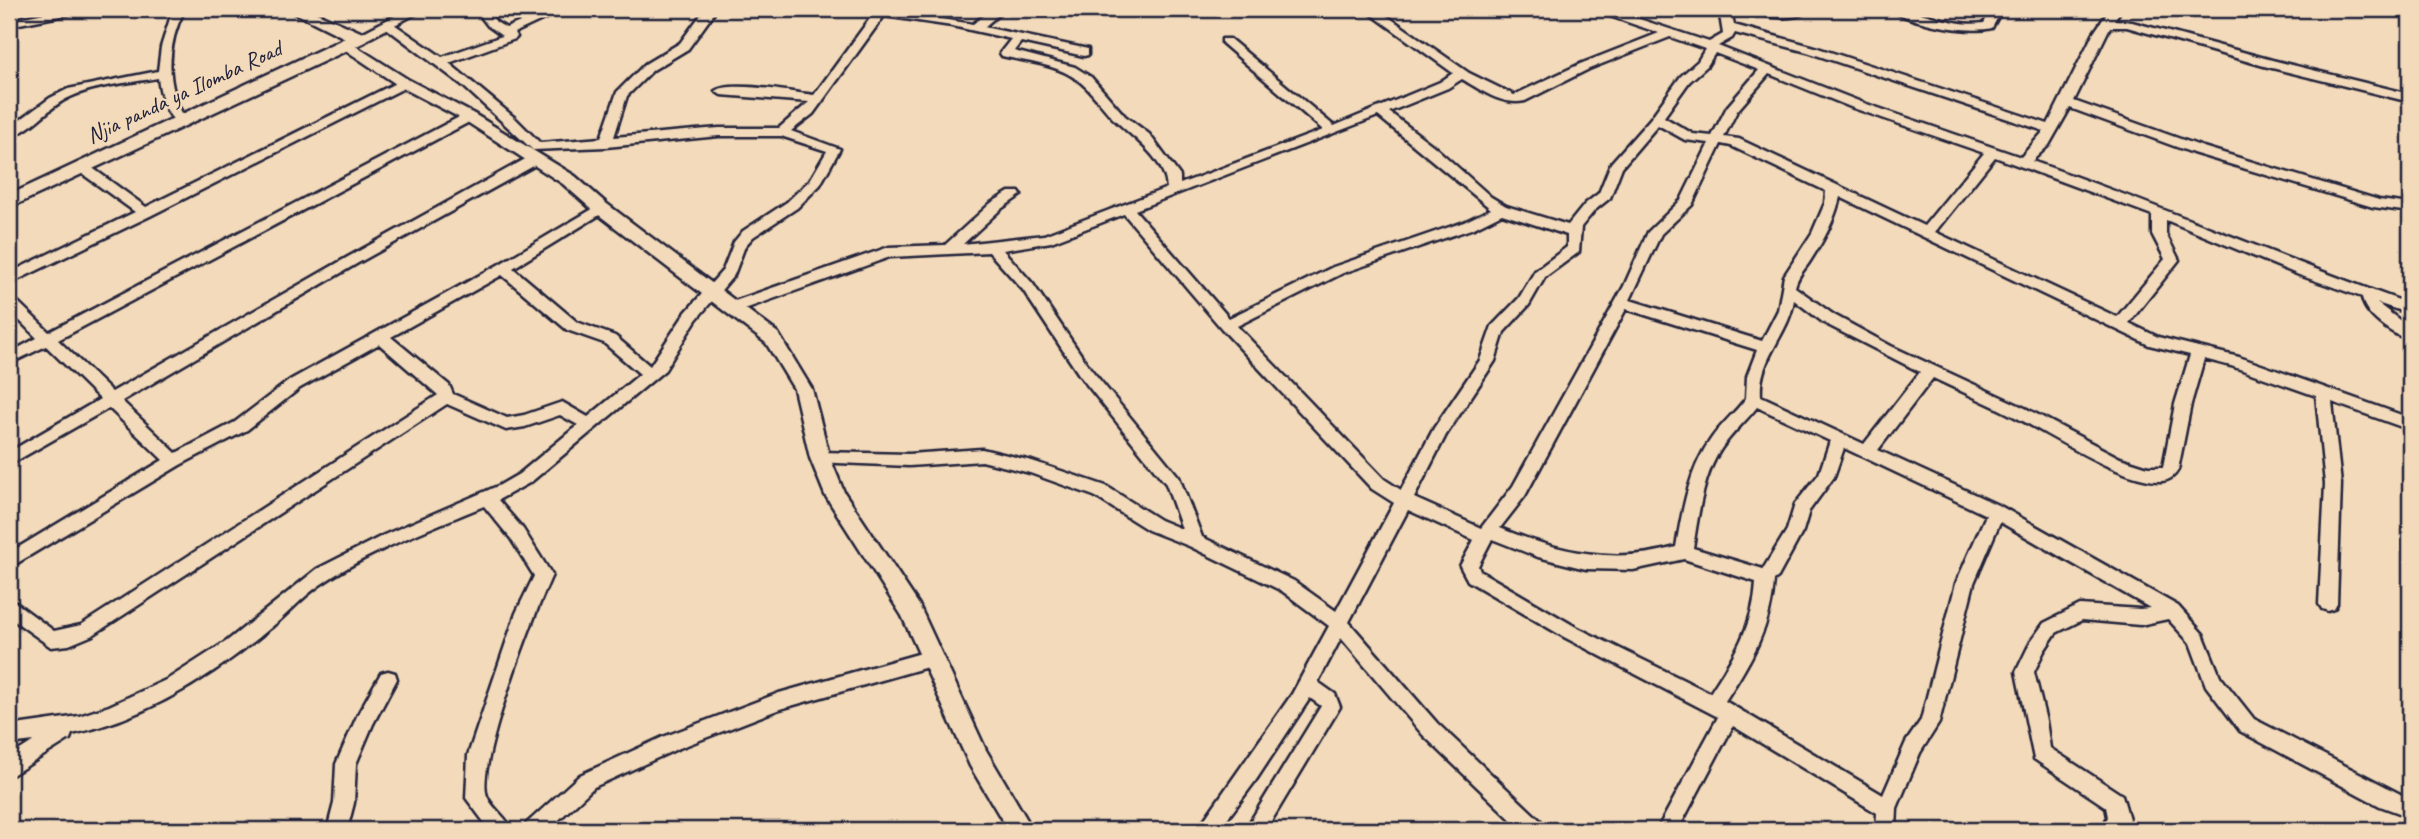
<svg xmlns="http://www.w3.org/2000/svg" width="2419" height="839" font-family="Caveat,sans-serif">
<rect width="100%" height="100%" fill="#f2daba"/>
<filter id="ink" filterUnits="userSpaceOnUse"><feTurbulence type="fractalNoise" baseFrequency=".0143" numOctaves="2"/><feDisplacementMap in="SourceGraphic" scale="14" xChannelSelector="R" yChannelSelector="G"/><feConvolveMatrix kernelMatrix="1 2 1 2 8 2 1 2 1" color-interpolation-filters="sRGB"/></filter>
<g filter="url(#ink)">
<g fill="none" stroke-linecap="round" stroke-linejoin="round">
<defs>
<g id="minor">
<path d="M65 9H87L81 12 9 26V20Z"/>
<path d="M173 9H185C166 45 165 85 186 120L184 123 180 124C166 118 160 93 158 78 128 83 95 85 68 98 47 108 32 131 9 137V128L50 98 68 89 158 71 161 47Z"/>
<path d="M475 9H487L496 22 506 28 551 9 561 11 514 33 517 37 515 39 449 63 515 118 540 143 601 138 617 92 645 64 680 43 705 9H717L688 49 653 70 627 96 614 137 719 128H779L809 102 721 95 715 91C730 80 794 93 814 95L877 9 973 24 992 9H1005L984 27 1088 49V55L1084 56 1021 42 1014 51 1075 67 1091 77 1125 116 1149 134 1180 176V184L1323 130 1222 43V39H1230L1334 126 1440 82 1453 73 1364 9H1377L1469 73 1514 95 1580 64 1659 33 1595 11 1593 9H1609L1709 42 1723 34 1719 9H1731L1734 25 1815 47 2048 124 2093 34 2110 9H2122L2114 20 2132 22 2272 60 2410 94V102L2264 66 2127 27H2110L2074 101 2203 147 2379 200 2410 204V212L2373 207 2193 153 2070 108 2049 145 2032 161C2159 205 2283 259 2410 304V314L2377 303 2410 328V340C2393 335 2364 316 2362 297L2299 275 2166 220V234L2179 260 2129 323 2158 337 2239 357 2410 418V430L2332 402 2341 484 2337 604 2334 609 2328 611 2322 609 2319 604 2325 484 2316 396 2231 366 2204 359 2191 404 2178 470C2175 476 2169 481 2161 481 2122 482 2051 435 2015 417 1988 403 1960 391 1933 378L1878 450 2002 507 2178 606 2203 634 2220 676 2254 719 2410 799V817L2380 806 2240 731 2206 686 2190 643 2168 619 2140 625 2082 620 2056 633 2044 651 2034 672 2046 721 2050 748 2122 795 2129 819 2122 830H2100L2108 817 2106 807 2034 759 2016 672 2031 641 2044 623 2080 605 2140 609 2150 608 2000 522 1974 583 1939 723 1920 753 1897 808 1896 830H1876L1877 813 1733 726 1678 830H1657L1718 717 1564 637 1468 581 1460 566 1474 540 1408 510 1349 622 1437 723 1543 823 1546 830H1522L1423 735 1341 638 1318 682 1335 694 1340 707 1266 830H1245L1321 706 1310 698 1256 780 1219 830H1197L1292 694 1329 626 1282 591 1189 546 1148 530 1094 496 1030 473 982 461 909 466 814 462 812 458 814 454 820 452 909 454 982 449 1032 461 1106 486 1160 520 1182 529 1166 484 1080 376 1023 290 989 252 890 257 739 311H729L727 307 729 303 889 247 945 245 991 203 1009 192H1019L1021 195 1001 209 963 244 1044 235 1167 188C1165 159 1136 140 1116 121 1100 106 1090 86 1070 75 1051 64 1023 61 1002 56L1000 53 1011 39 952 26 884 16 813 114 791 131 840 149 820 185 797 208 753 237 745 246 734 275 696 320 665 370 531 482 498 500 523 529 552 575C536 609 475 766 487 796 492 809 507 817 512 830H490L466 798 468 755 516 613 534 576 511 539 484 506C429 529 369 551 320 585 301 598 286 616 268 630 212 677 144 719 72 734L70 739 9 777V757L34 741 9 744V726L79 716 109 706 168 679 227 641 317 569 384 535 500 485 519 474 578 425 560 415 525 427 506 430 447 404 93 635 69 645 51 647 9 617V600L15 602 54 631 81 625 438 395 379 344 300 388 247 430 180 465 9 568V553L163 460 109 408 9 465V452L100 399 46 346 9 364V353L37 338 9 310V297L14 298 49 332 465 114H473V120L58 340 112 392 348 257 529 157H539V163L358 263 122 401 176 453 235 422 290 380 498 265 601 204 608 208 606 211 513 268 577 322 615 336 650 366 686 312 723 270 734 242 743 231 787 202 810 180 827 151 781 136H719L606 147 533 150 462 85 381 24 387 21 391 22 442 57 502 36 488 26ZM1735 33 1807 52 2044 131 2021 157 1861 102 1718 46 1732 38ZM1670 37 1705 49 1698 61 1681 76 1650 119 1611 163 1599 193 1585 204 1568 225 1506 206 1491 197 1435 147 1389 112 1448 88 1462 79C1481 90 1502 106 1525 101L1589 69ZM1715 53 1759 70 1727 107 1712 136 1693 134 1664 117 1689 82 1707 66ZM1769 74 1853 108 1984 153 1924 226 1739 139 1724 137 1737 111ZM1378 116 1491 209 1464 222 1333 267 1229 318 1135 210ZM1658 125 1685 140 1709 143 1681 200 1648 232 1624 286 1513 486 1481 528 1414 498 1446 435 1495 361 1504 332 1529 305 1545 277 1579 252 1581 227 1595 210 1610 198 1622 167ZM1721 144 1731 146 1826 191 1825 203 1812 233 1784 276 1778 310 1762 341 1630 300 1661 234 1692 205ZM1995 157 2152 215V234L2165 259 2117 317 1935 232ZM1840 197 2149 345 2190 355 2175 404 2163 467H2148L2120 458 2025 408 1891 346 1834 315 1795 287C1798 274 1806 269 1812 258 1824 240 1835 219 1840 197ZM1124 214 1222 329 1372 489 1394 503 1336 611 1294 581 1202 537 1179 477 1090 368 1033 284 1003 250 1051 242ZM1502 214 1567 235V247L1535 271 1519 298 1492 326 1480 360 1434 428 1401 490 1384 479 1237 326 1343 273 1474 228ZM502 275 567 330 604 343 640 374 588 417 562 402 524 415 507 418 453 394 449 385 391 337ZM1794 300 1824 323 1920 372 1864 444 1761 396C1758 358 1789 335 1794 300ZM1626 309 1757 350 1747 376 1746 398C1735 413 1721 424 1711 439 1689 469 1682 512 1676 547 1614 565 1558 552 1500 528L1525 496ZM1757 407 1830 441 1819 474 1795 504 1787 530 1763 569 1693 548C1698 517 1703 475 1721 449 1732 433 1746 421 1757 407ZM1844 448 1986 515 1956 583 1921 720 1906 742 1883 795 1725 701C1750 663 1772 626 1774 580L1778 577 1803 531 1809 511 1834 477ZM1492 539 1538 557 1586 569 1633 570 1684 559 1756 582C1754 625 1733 658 1710 693L1576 627 1480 571 1478 566Z"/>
<path d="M1750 9 1790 11 1812 9C1796 21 1766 20 1750 9Z"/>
<path d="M1890 9C1922 8 1951 28 1984 23L1992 9H2009L2000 13 1992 28C1968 34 1910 23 1890 9Z"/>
<path d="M404 79 408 80V86L150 216 9 284V273L135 212 77 170V164H87L146 207Z"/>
<path d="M932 650 938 652 941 658 938 664 780 709 677 749 594 787 548 830H524L527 823 580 775 663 737 779 693Z"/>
<path d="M388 671 395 673 397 679 373 724 356 764 354 803 347 830H327L334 803 336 764 358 714 381 673Z"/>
</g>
<g id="tertiary">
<path d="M408 9H425L364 41H354L352 38Z"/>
<path d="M346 40 409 80 474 114 575 176 607 204 778 333 812 389 830 458 844 492 919 605 986 750 1033 830H1008L970 766 902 616 825 495 810 458 794 389 766 343 595 212 563 184 464 120 399 86 341 47 339 44 341 41Z"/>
</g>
<path id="secondary" d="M287 9H308L365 34 367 38 365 42 9 208V195L345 38Z"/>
</defs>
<use href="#minor" stroke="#22223b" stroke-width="5"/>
<use href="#tertiary" stroke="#22223b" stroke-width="5"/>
<use href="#secondary" stroke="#22223b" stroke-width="5"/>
<use href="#minor" fill="#f2daba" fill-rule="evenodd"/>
<use href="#tertiary" fill="#f2daba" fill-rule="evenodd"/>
<use href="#secondary" fill="#f2daba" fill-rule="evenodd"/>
</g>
</g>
<g text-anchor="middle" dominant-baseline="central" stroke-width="5" stroke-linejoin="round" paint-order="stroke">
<g font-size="23" fill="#22223b" stroke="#f2daba">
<text transform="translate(184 92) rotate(-25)">Njia panda ya Ilomba Road</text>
</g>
</g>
<rect width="2419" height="839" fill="none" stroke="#f2daba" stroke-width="35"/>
<rect x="18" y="18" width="2384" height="804" fill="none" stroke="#22223b" stroke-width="2.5" filter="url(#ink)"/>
</svg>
